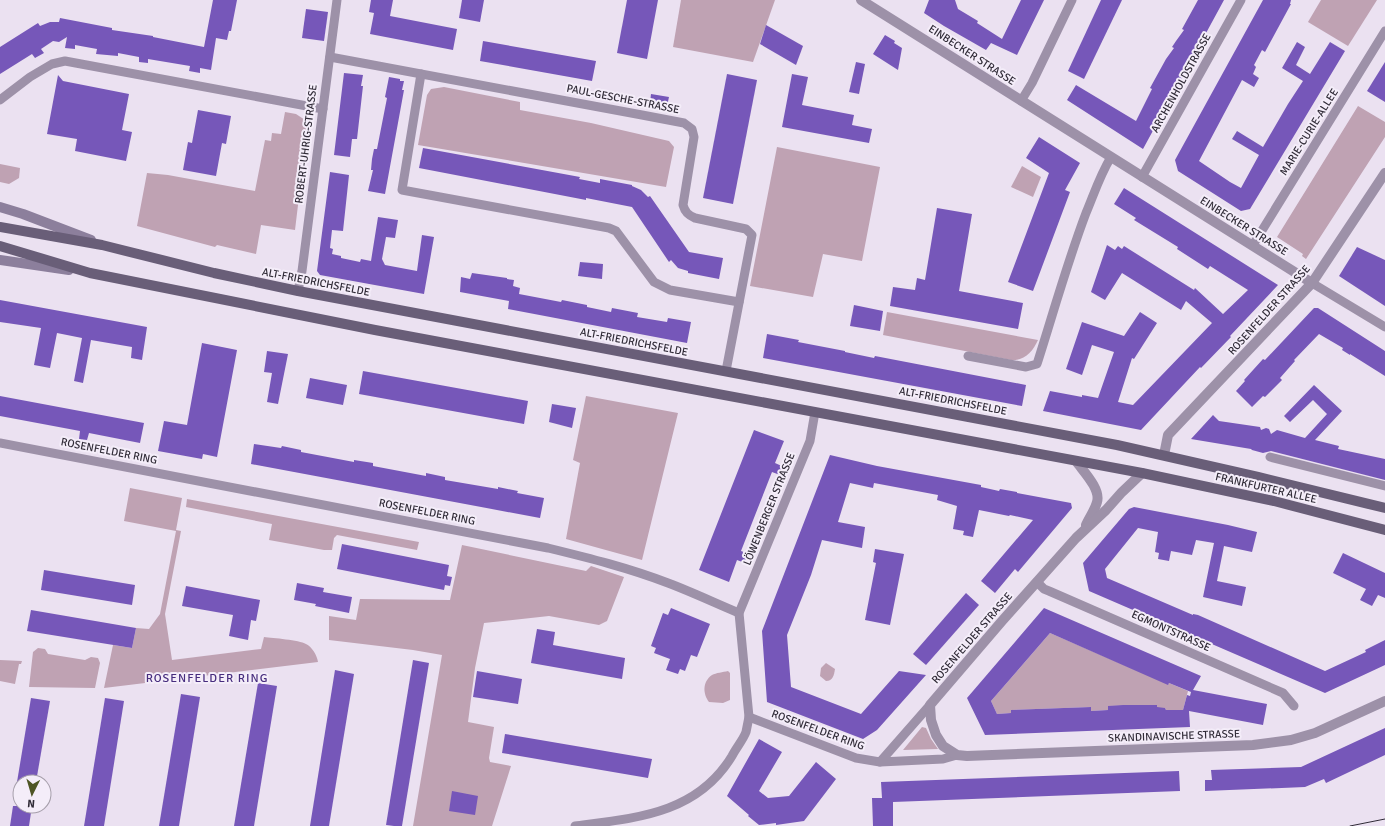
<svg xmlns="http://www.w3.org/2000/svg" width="1385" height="826" font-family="Signika,sans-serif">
<rect width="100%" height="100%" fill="#ebe1f1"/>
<g fill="#bfa2b3">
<path d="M681 0H775L753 62 673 47Z"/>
<path d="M1321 0H1377L1348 46 1308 22Z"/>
<path d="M444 87 520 102V110L591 123 669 141 674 147 666 187 418 145 427 95 431 89Z"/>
<path d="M1358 106 1385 122V137L1306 259 1302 256 1303 254 1277 237Z"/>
<path d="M285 112 296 114 308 122 295 230 261 225 256 254 217 245 215 247 137 226 147 173 168 175 255 191 265 140 271 141 272 133 281 134Z"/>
<path d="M777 147 880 167 862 261 823 254 813 297 750 286Z"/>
<path d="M0 164 20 168 19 178 9 184 0 182Z"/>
<path d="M1022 166 1041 177 1033 197 1011 187Z"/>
<path d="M887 312 1038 340C1033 351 1025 361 1011 360L883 335Z"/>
<path d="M586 396 678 413 642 560 566 539 580 463 573 460Z"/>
<path d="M130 488 182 498 176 530 181 531 165 614 172 660 261 649 264 637C273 638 299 640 306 644 312 647 317 655 318 662L104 688 113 645 132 648 136 628 149 629 160 614 176 531 124 521Z"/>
<path d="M187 499 419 542 417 550 337 535 334 538 332 550H324L269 540 272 524 186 507Z"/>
<path d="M462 545 586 571 591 566 624 577 607 621 599 625 549 616 484 623 475 668 468 722 494 727 489 758 490 762 511 766 492 826H413L442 655 413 650 329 640V616L356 620 360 599 450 600Z"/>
<path d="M1050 633 1168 684 1169 683 1188 691 1183 710H1166L1165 708H1157L1156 705 1108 706V710L1091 711V707L1012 710 1011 713 997 714 991 701Z"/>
<path d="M38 648 45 649 48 654 85 660 91 657 98 658 100 663 95 688 29 687 33 652Z"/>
<path d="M0 660 22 661 21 664H19L15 684 0 681Z"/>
<path d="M826 663 835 669C834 675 833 681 826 681L820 676 821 668Z"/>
<path d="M728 671 730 673V700L723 703 709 702C703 694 702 682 712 675 716 673 723 672 728 671Z"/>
<path d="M922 727 926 728 931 739 938 749 903 750Z"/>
</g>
<g fill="#7657b9" fill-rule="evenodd">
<path d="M213 0H237L231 31H229L227 40 216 38 211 70 200 68V73L189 71 190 66 148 59V63L139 62V57L118 53V56L96 54 97 49 75 45V49L65 48 67 37 59 42 53 41 41 49 44 53 35 58 32 54 0 74V47L38 23 40 26 50 22H59L60 18 112 28V30L153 36V37L204 47Z"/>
<path d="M371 0H393L390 16 457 29 453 50 370 34 374 13 369 12Z"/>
<path d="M462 0H484L480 22 459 18Z"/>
<path d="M627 0H658L647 59 617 53Z"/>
<path d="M929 0H955L958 9 978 21 977 23 1002 39 1021 0H1044L1017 55 991 43 986 50 944 26 924 13Z"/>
<path d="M1101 0H1122L1084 79 1068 71Z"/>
<path d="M1198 0H1224L1143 149 1067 100 1076 85 1136 121 1152 89 1150 88 1166 59 1174 48 1172 47 1176 41 1184 30 1182 29Z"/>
<path d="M1263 0H1291L1290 4H1291L1265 52 1262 50 1254 65 1256 67 1253 74 1259 78 1254 87 1242 80 1199 161 1230 182 1241 188 1259 155 1232 139 1237 131 1263 147 1288 104 1303 81 1282 68 1297 42 1305 47 1296 65 1310 74 1330 42 1345 51 1250 209 1241 211 1178 171 1175 160Z"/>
<path d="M306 9 328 12 324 41 302 38Z"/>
<path d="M766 25 803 46 796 65 760 44Z"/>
<path d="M885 35 895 41 894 43 902 48 898 70 873 54Z"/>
<path d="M483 41 596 61 592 81 480 61Z"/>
<path d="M856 62 865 64 859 94 849 92Z"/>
<path d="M1385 62V102L1367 91Z"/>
<path d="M344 73 363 75 361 86H363L357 139H352L350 157 334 155Z"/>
<path d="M727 74 757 80 733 204 703 198Z"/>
<path d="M792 74 808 77 802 105 854 115 852 125 872 129 869 143 782 127Z"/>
<path d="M58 75 63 81 129 94 122 130 132 132 126 161 75 151 77 139 47 134Z"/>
<path d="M389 77 400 79V81H404L402 90H404L385 194 368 191 373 170H371L372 159 374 149H377L387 98 385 97Z"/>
<path d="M651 94 669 97 667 106 650 103Z"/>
<path d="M198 110 231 116 226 144 222 143 216 176 183 170 188 142 192 143Z"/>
<path d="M1039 137 1080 163 1065 190 1070 192 1033 291 1008 282 1049 173 1026 158Z"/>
<path d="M423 148 580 177 579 179 600 183V179L632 185V186L641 190 648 197 650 196 689 252 723 258 719 279 688 273V271L678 268 671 260 669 262 632 207 586 198V200L419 168Z"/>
<path d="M330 172 349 175 343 231 332 230 330 248 333 249 332 254 341 256V258L360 262 361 259 371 261 378 217 398 220 395 238 386 237 382 259 385 265 417 271 422 235 434 237 424 294 320 275 317 271Z"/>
<path d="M1124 188 1278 285 1230 336 1231 337 1201 368 1200 367 1141 430 1043 411 1050 391 1082 397V395L1098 398 1114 352 1092 345 1082 375 1066 369 1082 322 1124 336 1140 312 1157 323 1134 359 1132 358 1118 402 1133 405 1212 323 1186 301 1181 310 1122 273 1105 300 1091 292 1107 245 1115 250 1118 246 1122 249 1124 246 1194 290 1195 288 1223 314 1248 290 1210 266 1208 269 1177 249 1178 247 1134 220 1136 218 1114 204Z"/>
<path d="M937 208 972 214 959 291 1023 303 1018 329 890 306 893 287 915 290 917 278 925 280Z"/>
<path d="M1357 247 1385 260V306L1339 276Z"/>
<path d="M580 262 603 264 602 279 578 276Z"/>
<path d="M472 273 507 278V279L514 280 513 286 520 288 519 294 561 302 562 300 587 305V307L611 312 612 308 638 313 637 317 667 322 668 318 691 322 687 343 508 309 509 301 460 292 461 277 470 279Z"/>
<path d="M0 300 147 327 142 360 131 358 132 347 91 340 83 383 74 381 82 338 57 333 50 368 34 365 41 328 0 322Z"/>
<path d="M854 305 883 311 880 331 850 326Z"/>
<path d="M1314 308H1318L1385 351V376L1350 354V355L1342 350 1343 348 1319 334 1294 360 1295 361 1280 378 1282 380 1265 397 1263 396 1252 407 1236 391 1245 381 1244 380 1263 359 1265 360Z"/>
<path d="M767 334 799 340 798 342 845 351V352L874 358 875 356 1026 385 1022 406 763 358Z"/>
<path d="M202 343 237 350 217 457 203 454 202 459 158 451 164 421 187 425Z"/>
<path d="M267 351 288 354 278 404 267 402 272 373 264 372Z"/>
<path d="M363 371 528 401 524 424 359 394Z"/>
<path d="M310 378 347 385 343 405 306 398Z"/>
<path d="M1314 385 1342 411 1315 440 1339 446 1338 449 1385 459V480L1271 451 1263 453 1252 450 1251 449 1191 439 1213 415 1219 421 1260 427 1261 430 1266 428 1269 429 1271 434 1277 430 1305 438 1327 414 1313 400 1290 422 1284 416Z"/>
<path d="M0 396 144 423 140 443 89 433 87 440 79 439 80 431 0 416Z"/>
<path d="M552 404 576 408 572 428 549 422Z"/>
<path d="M754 430 784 441 775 463 784 467 780 475 772 472 741 551 749 554 745 563 737 560 729 582 699 570Z"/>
<path d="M254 444 281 448 282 446 301 450V452L354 462V460L373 463V466L426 476V473L445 477V480L498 489V487L518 491 517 493 544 498 540 518 251 464Z"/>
<path d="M830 455 877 466 981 485V487L999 491 1000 489 1017 492V493L1071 503 1072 508 1018 572 1015 569 995 593 981 581 1033 520 1010 515 1009 516 979 510 973 537 963 535 964 531 953 529 957 506 937 500 938 495 874 483 873 488 850 483 838 522 865 527 862 548 822 540 811 575 787 635 791 687 861 714 899 671 926 675 877 730 863 739 767 702 762 631Z"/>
<path d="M1134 507 1228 525 1257 532 1252 552 1224 546 1217 581 1246 587 1242 606 1203 597 1214 543 1196 540 1192 555 1171 551 1169 561 1158 559 1159 553 1155 552 1158 532 1138 528 1105 569 1107 578 1193 615V614L1198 615 1325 671 1366 652 1365 650 1385 640V665L1325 693 1089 591 1083 563 1129 509Z"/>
<path d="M342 544 449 565 447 576 452 577 450 586 445 585 444 590 337 569Z"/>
<path d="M875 549 904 554 890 625 865 620 876 563 873 562Z"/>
<path d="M1343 553 1385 573V598L1378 595 1372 606 1360 600 1366 589 1333 573Z"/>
<path d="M44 570 135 585 132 605 41 590Z"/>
<path d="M297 583 324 588 323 592 352 597 349 613 315 606 316 604 294 600Z"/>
<path d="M186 586 260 600 256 621 251 620 248 640 229 636 233 615 182 606Z"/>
<path d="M966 593 979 605 926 665 913 654Z"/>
<path d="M671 608 710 624 697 657 691 655 685 671 680 669 678 674 666 670 670 659 654 653 656 648 651 646 663 613 668 615Z"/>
<path d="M1044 608 1201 676 1193 690 1267 704 1263 725 1189 711 1190 727 985 735 967 698ZM1050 633 1168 685 1169 683 1191 692 1190 696 1187 695 1183 710H1166L1165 708 1157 707V705H1123L1108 706V710L1091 711V707L1011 710V713L997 714 991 701Z"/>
<path d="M31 610 136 628 132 648 27 631Z"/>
<path d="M537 629 555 632 553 645 625 658 622 679 531 663Z"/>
<path d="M413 660 429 663 402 826H394L386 825Z"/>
<path d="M335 670 354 674 329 826H310Z"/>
<path d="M477 671 522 679 518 704 473 697Z"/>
<path d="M258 683 277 686 254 826H234Z"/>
<path d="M181 694 200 697 179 826H159Z"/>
<path d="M31 698 50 701 36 782H17Z"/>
<path d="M105 698 124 701 104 826H84Z"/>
<path d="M1385 728V755L1326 783 1324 779 1305 787 1205 791V780H1212L1211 770 1301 767Z"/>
<path d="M505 734 652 759 648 778 502 753Z"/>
<path d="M759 739 782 752 759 791 768 798 789 796 816 762 836 779 804 821 776 825V823L759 825 748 816 749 815 727 796Z"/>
<path d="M1179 771 1180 791 893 802V826H873L872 798H882L881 782Z"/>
<path d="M452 791 478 796 475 815 449 811Z"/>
<path d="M13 806H32L29 826H10Z"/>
</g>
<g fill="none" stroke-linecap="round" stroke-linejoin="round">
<g stroke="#9d91a8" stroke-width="9">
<path d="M330 57 642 115 684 123 692 129 694 137 683 205C685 212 688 215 695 218L746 229 752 235 726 371"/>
<path d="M421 74 402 190 609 228 616 231 654 282 670 290 739 302"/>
<path d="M0 100 30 77 52 64 65 61 323 109"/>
<path d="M1021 101 1032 83 1072 0"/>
<path d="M1142 177 1241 0"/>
<path d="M1253 245 1385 31"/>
<path d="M1312 283 1385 327"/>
<path d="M298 291 302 271 337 0"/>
<path d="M968 356 1026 367 1037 364C1053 314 1067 263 1086 213 1094 194 1100 175 1111 157"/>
<path d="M0 443 548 548C589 558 629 568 668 583 692 592 715 603 739 613"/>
<path d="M1270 457 1385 486"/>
<path d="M1037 582 1044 589 1049 591 1283 693 1294 706"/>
<path d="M749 717 856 758 880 762 943 759 957 755"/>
<path d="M880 762 930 705"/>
<path d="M575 826C636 818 697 814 732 756 736 748 743 740 746 732 747 727 748 722 749 717L739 613 810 441 815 412"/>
</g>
<g stroke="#9d91a8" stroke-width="10">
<path d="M861 0 1312 283"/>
<path d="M1164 455 1168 435 1312 283 1385 173"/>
<path d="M1076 461C1083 471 1101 489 1097 502 1095 510 1089 518 1086 525"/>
<path d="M1142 473 1122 492 1106 510 1076 538 1002 621 930 705 931 720 936 735 943 746 957 755 967 756 1253 745 1291 740 1315 733 1385 701"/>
</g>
<g stroke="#8c7f9c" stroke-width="10">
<path d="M0 207 23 214 91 240"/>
<path d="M0 260 69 270"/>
</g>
<g stroke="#695e78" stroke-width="10">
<path d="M0 227 102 245 214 273 298 291 1117 445 1258 477 1385 508"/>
<path d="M0 246 90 273 375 330 1142 473 1274 501 1385 530"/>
</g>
<path stroke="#302b37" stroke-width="1" d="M1350 826 1385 819"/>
</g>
<g text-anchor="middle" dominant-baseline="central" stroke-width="4" stroke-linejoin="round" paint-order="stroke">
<g font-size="11" fill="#302b37" stroke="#f4edf9">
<text transform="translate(972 55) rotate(33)">EINBECKER STRASSE</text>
<text transform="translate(1181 83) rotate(-61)">ARCHENHOLDSTRASSE</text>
<text transform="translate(623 99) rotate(11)">PAUL-GESCHE-STRASSE</text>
<text transform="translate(1309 132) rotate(-58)">MARIE-CURIE-ALLEE</text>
<text transform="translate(306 144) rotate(-83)">ROBERT-UHRIG-STRASSE</text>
<text transform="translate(1244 226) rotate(32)">EINBECKER STRASSE</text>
<text transform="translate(316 282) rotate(11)">ALT-FRIEDRICHSFELDE</text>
<text transform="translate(1269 310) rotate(-48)">ROSENFELDER STRASSE</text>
<text transform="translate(634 342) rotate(11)">ALT-FRIEDRICHSFELDE</text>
<text transform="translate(953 401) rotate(11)">ALT-FRIEDRICHSFELDE</text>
<text transform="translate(109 451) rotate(11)">ROSENFELDER RING</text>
<text transform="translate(1266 488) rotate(13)">FRANKFURTER ALLEE</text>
<text transform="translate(769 509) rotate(-68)">LÖWENBERGER STRASSE</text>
<text transform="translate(427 512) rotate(11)">ROSENFELDER RING</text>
<text transform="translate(1171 631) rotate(24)">EGMONTSTRASSE</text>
<text transform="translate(972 638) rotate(-49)">ROSENFELDER STRASSE</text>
<text transform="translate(818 730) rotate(20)">ROSENFELDER RING</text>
<text transform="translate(1174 736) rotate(-2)">SKANDINAVISCHE STRASSE</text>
</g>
<g font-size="12" letter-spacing="1" fill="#472d7e" stroke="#f4edf9">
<text x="207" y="678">ROSENFELDER RING</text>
</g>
</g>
<g transform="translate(32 794) rotate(185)"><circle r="19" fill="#f4edf9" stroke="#a69fab"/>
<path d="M0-3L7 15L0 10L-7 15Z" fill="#4e5525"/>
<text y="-6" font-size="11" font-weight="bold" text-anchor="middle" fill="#302b37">N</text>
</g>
</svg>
